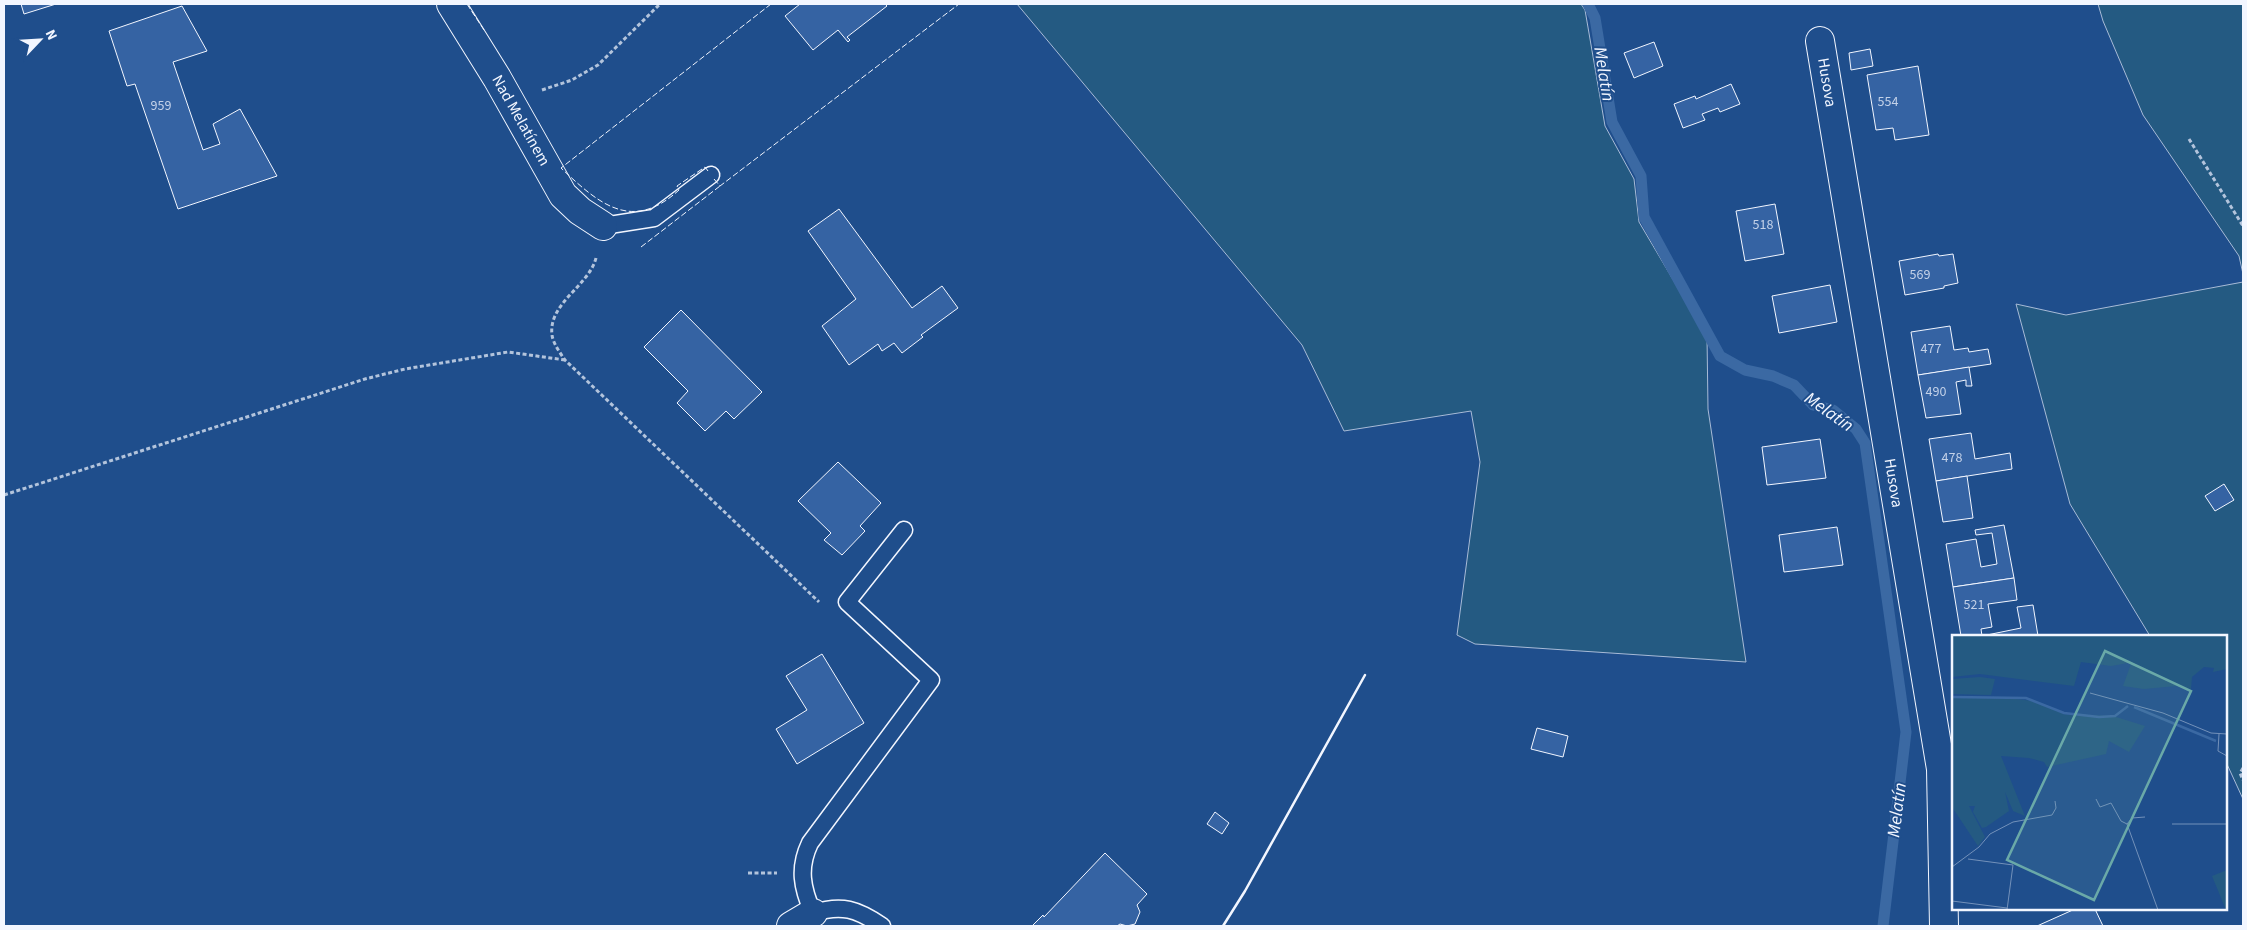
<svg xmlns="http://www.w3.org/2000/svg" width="2247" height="930" font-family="'Source Sans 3',sans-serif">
<rect width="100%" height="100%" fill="#1f4e8c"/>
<g fill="#245a82" stroke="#a8bbd7">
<path d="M1017 4H1581L1585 10 1605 126 1634 179 1639 222 1707 337 1708 409 1746 662 1475 644 1457 635 1480 462 1471 411 1344 431 1302 345Z"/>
<path d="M2098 4H2243V274L2239 256 2143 115 2103 21Z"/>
<path d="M2243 282V799L2226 762V636H2150L2070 504 2016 304 2066 315Z"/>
</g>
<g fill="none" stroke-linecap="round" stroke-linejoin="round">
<path stroke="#3b69a3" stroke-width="11" d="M1588 4 1595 18 1612 122 1641 176 1644 217 1720 356 1745 370 1773 376 1794 385 1813 405 1833 410 1856 429 1865 443 1906 732 1883 926"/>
</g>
<g fill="#3563a3" stroke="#f2f6ff">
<path d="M21 4H56L24 14Z"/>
<path d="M800 4H885L887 6 847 37 850 40 848 42 838 30 813 50 785 16Z"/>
<path d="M182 6 207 51 173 62 203 150 220 144 213 124 240 109 277 176 178 209 135 84 127 86 109 31Z"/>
<path d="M1654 42 1663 66 1634 78 1624 53Z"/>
<path d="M1870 49 1873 66 1851 70 1849 53Z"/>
<path d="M1918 66 1929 135 1895 140 1893 128 1876 130 1867 75Z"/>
<path d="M1731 84 1740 104 1720 112 1718 108 1702 114 1705 120 1683 128 1674 104 1695 96 1696 99Z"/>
<path d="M1775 204 1784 254 1745 261 1736 211Z"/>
<path d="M839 209 912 308 942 286 958 308 921 335 923 337 902 353 894 343 882 351 878 344 849 365 822 326 856 299 808 231Z"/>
<path d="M1938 254 1939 256 1953 254 1958 283 1944 286V288L1905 295 1899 261Z"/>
<path d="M1830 285 1837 322 1779 333 1772 296Z"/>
<path d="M681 310 762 392 734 419 726 411 705 431 677 403 688 391 644 347Z"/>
<path d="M1950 326 1954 350 1968 348 1969 352 1988 349 1991 364 1918 375 1911 332Z"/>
<path d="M1969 367 1972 386H1966V380L1956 382 1961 414 1926 418 1918 375Z"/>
<path d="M1971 433 1975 459 2010 453 2012 469 1936 481 1929 439Z"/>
<path d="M1820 439 1826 478 1767 485 1762 447Z"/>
<path d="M838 462 881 503 860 526 865 531 842 555 824 540 831 533 798 501Z"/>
<path d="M1967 476 1973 518 1943 522 1936 481Z"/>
<path d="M2224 484 2234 500 2215 511 2205 496Z"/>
<path d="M2004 525 2014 578 1953 587 1946 544 1976 539 1981 567 1997 564 1992 533 1976 535 1975 530Z"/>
<path d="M1837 527 1843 565 1784 572 1779 535Z"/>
<path d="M2014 578 2017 600 1988 604 1992 627 1981 629 1982 636 2021 628 2017 607 2033 605 2038 636H1961L1953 587Z"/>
<path d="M822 654 864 723 797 764 776 729 807 710 786 676Z"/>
<path d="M1537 728 1568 736 1563 757 1531 749Z"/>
<path d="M1215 812 1229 823 1222 834 1207 824Z"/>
<path d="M1105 853 1147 894 1137 905 1140 912 1135 924 1127 926 1120 924 1117 926H1032L1043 915 1044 917Z"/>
<path d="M2075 909H2095L2103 926H2037Z"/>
</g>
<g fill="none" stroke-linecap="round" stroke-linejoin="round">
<defs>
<g id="service">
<path d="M603 226 654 218 711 175"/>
<path d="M882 926C857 909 842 904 813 913 802 888 798 868 810 843L931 680 847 602 904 530"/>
</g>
<g id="minor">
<path id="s1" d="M451 4 497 78 563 195 580 211 603 226"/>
<path id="s2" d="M1820 41 1941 769 1944 926"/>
<path d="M791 926 813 913"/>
</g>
</defs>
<use href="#service" stroke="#f2f6ff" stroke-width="19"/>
<use href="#minor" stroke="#f2f6ff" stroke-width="30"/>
<g stroke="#b3c4dc" stroke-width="3" stroke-dasharray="4 2.5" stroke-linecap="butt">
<path d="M542 90 572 80 598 65 660 4"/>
<path d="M2189 139 2243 226"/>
<path d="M596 258C589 286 548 303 552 335 553 343 560 353 565 360L819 602"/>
<path d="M4 495 365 379 405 369 508 352 565 360"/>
<path d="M2243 768 2240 773 2243 780"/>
<path d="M748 873H777"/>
</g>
<use href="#service" stroke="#1f4e8c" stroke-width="16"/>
<use href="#minor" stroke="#1f4e8c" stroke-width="28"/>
<g stroke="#f2f6ff" stroke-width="1" stroke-dasharray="6 2.5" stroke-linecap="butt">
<path d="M467 4 484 30"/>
<path d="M708 171 705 167 677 186 679 190C632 233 599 204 561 168L771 4"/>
<path d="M714 179 720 186 959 4"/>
<path d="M641 247 720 186"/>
</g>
<path stroke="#f2f6ff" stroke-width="2.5" d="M1223 926 1245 891 1365 675"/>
</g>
<g text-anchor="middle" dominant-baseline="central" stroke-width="4" stroke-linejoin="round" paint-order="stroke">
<g font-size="14" fill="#c3d1e8">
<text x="1888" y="102">554</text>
<text x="161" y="106">959</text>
<text x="1763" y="225">518</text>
<text x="1920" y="275">569</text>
<text x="1931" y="349">477</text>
<text x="1936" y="392">490</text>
<text x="1952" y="458">478</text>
<text x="1974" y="605">521</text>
</g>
<g font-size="16" fill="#f2f6ff" stroke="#1f4e8c">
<text stroke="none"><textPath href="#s2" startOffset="42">Husova</textPath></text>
<text stroke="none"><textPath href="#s1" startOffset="136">Nad Melatínem</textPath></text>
<text stroke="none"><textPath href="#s2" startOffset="448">Husova</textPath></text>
</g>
<g font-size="18" font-style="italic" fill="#f2f6ff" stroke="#1f4e8c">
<text transform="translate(1604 74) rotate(81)">Melatín</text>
<text transform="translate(1829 412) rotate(35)">Melatín</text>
<text transform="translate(1897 810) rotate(-83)">Melatín</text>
</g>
</g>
<g transform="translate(1952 635)">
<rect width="275" height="275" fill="#1f4e8c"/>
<path d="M0 0H275V34L261 37 262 33 252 32 240 42 239 54 224 51 192 54 171 51 179 29 176 28 159 31 129 27 122 51 28 39 0 42ZM28 42 43 44 39 60 0 59V44ZM48 62 81 66 112 79 161 81 193 91 177 117 157 106 154 119 95 132 92 127 77 123 49 121 73 181 61 176 53 157 57 176 34 192 30 193 21 177 23 171H17L33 202 26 211 0 172V63ZM275 235V275H274L260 241Z" fill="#245a82"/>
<path fill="none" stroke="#3b69a3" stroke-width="2.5" d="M0 62 74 63 112 78 147 82 163 81 176 71M182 72 264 106"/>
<path fill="none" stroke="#7391ba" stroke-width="1" d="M138 58 211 78 259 98 275 99M267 99 266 116 275 121M144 164 148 172 159 168 169 186 175 189M175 189 206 275M175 189 180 183 193 182M220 189H275M16 224 61 230 55 275M0 232 27 212 38 199 61 187 100 180 104 173 103 166M0 266 55 273"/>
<path fill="#6aa9a8" fill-opacity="0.15" stroke="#6aa9a8" stroke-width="2.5" d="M153 16 239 56 142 265 55 225Z"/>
<rect width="275" height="275" fill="none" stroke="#f2f6ff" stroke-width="2.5"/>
</g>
<rect width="2247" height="930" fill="none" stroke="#f2f6ff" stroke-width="10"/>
<g transform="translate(40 40) rotate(65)" stroke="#1f4e8c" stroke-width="4" paint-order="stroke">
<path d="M0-4L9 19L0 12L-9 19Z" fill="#f2f6ff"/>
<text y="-8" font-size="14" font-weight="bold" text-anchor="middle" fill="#f2f6ff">N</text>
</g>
</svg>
